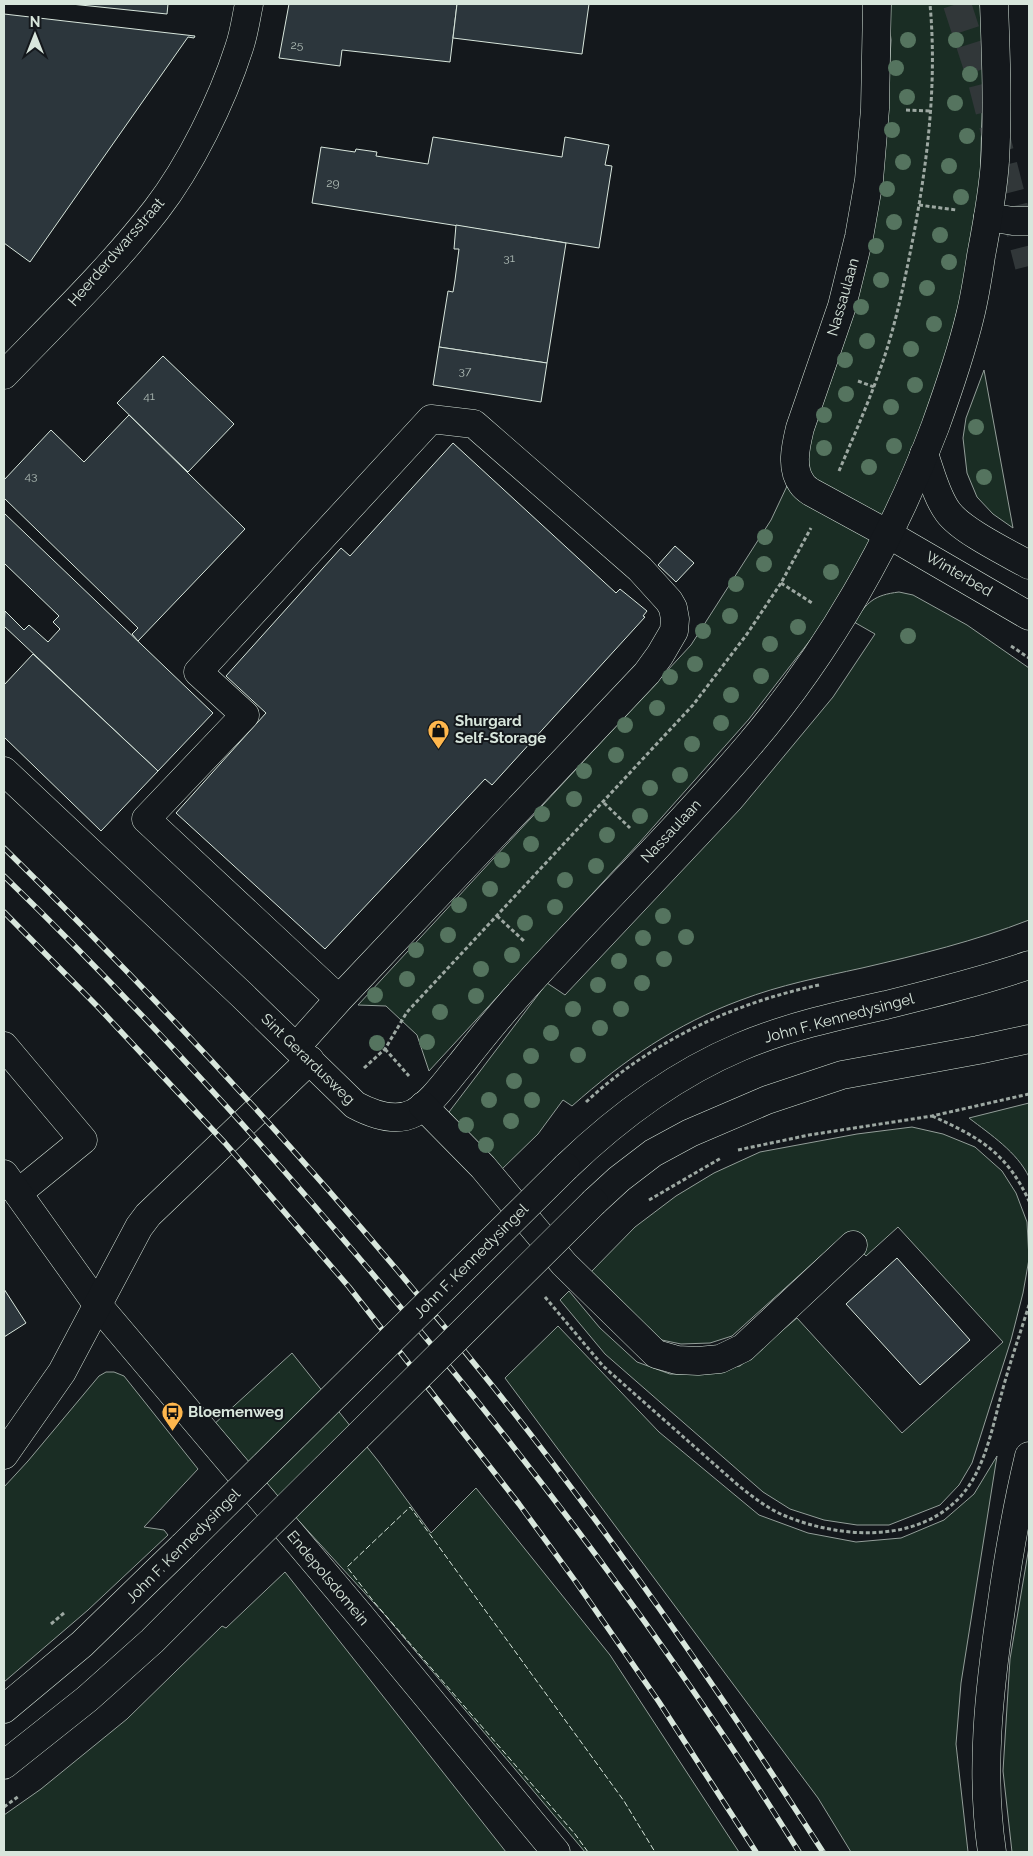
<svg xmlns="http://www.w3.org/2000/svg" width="1033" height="1856" font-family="Raleway,sans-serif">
<rect width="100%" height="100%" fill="#14181c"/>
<g fill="#1a2d24" stroke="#939e99">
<path d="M887 4H980L984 45 979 224 931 415 846 594 749 719 639 843 429 1071 417 1035 386 1006 358 1005 691 645 771 520 813 431 885 147 891 40Z"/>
<path d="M984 370 1013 528 993 514 977 497 967 473 963 438 966 418Z"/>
<path d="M899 592 913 595 967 625 1029 668V920C975 941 918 955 862 968 821 977 780 985 741 1000 676 1024 624 1060 572 1106L563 1100 538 1134 500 1171 449 1112 547 983 565 995 741 808 833 697 875 634 854 622C867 602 874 595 899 592Z"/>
<path d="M1029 1103V1177C1017 1152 991 1135 969 1118Z"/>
<path d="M912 1127 943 1134 975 1147 1002 1171 1016 1193 1027 1222 1029 1259 1023 1293 1011 1340 972 1463 959 1485 940 1505 889 1525H857L824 1520 790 1509 763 1492 605 1354 560 1300 569 1291 600 1328 637 1362 670 1374H694L740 1366 797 1318 902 1433 1003 1342 898 1227 866 1256 845 1234 732 1336 710 1343 681 1344 657 1339 591 1272 635 1227 676 1196 714 1173 760 1152 857 1134Z"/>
<path d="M558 1326 659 1432 759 1515 808 1533 856 1542 901 1538 944 1520 974 1494 997 1456 961 1683 956 1744 968 1852H851L818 1798 505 1378Z"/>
<path d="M292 1353 379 1462 431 1533 476 1488 610 1655 739 1852H585L384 1614 212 1426Z"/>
<path d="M106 1372H114L124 1376 198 1469 144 1527 164 1530 168 1535 88 1610 4 1682V1487L28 1461 99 1376Z"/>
<path d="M1029 1547V1852H1012L1003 1771 1010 1659Z"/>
<path d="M285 1572 506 1852H4V1815L41 1789 127 1719 222 1626 226 1628Z"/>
</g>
<g fill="#2c363c" stroke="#d8e6dc">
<path d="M71 4H168L167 14Z"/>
<path d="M289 4H457L450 62 342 50 340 66 279 58Z"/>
<path d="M457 4H589L582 54 453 38Z"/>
<path d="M4 14 195 36 194 38 188 37 30 262 4 243Z"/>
<path d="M433 137 562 157 565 137 609 145 605 165 612 166 599 248 312 203 321 147 355 152 356 149 377 152 376 156 428 164Z"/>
<path d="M456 225 566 243 547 363 439 347 448 291 453 292 455 280 459 249H454Z"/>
<path d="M439 347 547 363 541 402 433 385Z"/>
<path d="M163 356 234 424 188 472 117 403Z"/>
<path d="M129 415 245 529 138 641 132 634 138 628 4 498V480L51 430 84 462Z"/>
<path d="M453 443 616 593 620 589 647 611 643 616 645 617 492 785 485 779 325 949 176 813 266 713 226 676 341 548 350 556Z"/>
<path d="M4 513 213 713 158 771 4 626 5 611 24 630 29 625 48 642 60 629 53 622 59 616 4 563Z"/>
<path d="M675 546 694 563 676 582 658 565Z"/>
<path d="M33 654 158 771 101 831 4 737V685Z"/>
<path d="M897 1258 970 1340 920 1385 846 1304Z"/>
<path d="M4 1289 26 1323 4 1337Z"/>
</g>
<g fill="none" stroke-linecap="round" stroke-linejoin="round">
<path stroke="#313739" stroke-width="28" stroke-dasharray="28 14" stroke-linecap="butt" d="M957 4 981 78 1029 266"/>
<defs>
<g id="minor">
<path d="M877 4 875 109 869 180 859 237 842 306 800 428C796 445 790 468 802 484 804 487 808 490 811 492L888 534 1029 616"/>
<path d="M988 217 1013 221H1029"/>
<path d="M4 375C56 321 110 269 156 210 190 166 222 101 239 48 244 34 246 18 249 4"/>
<path d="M924 454C931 473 936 496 948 512 962 531 1008 553 1029 565"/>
<path d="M4 771 242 995 355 1105C372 1114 395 1123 414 1113 433 1102 447 1080 461 1064 482 1037 504 1010 527 985 600 904 679 828 750 744 829 651 892 541 935 427 948 391 961 353 970 316 975 296 978 276 981 256 987 224 993 193 995 161 998 108 996 56 994 4"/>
<path d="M4 1046 83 1140 18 1193"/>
<path d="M296 1047 339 999 647 673 660 655 674 631 675 619 673 608 669 601 640 569 474 424 431 419 198 672 245 715 146 819 339 999"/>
<path d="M423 1106 483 1167 564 1264 656 1354 677 1360 698 1361 720 1359 743 1348 853 1245"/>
<path d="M4 1174 97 1304 359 1614 556 1852"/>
<path d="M4 1455 62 1372 139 1227 148 1215 310 1060"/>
</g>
<g id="major">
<path d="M566 1167C618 1117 674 1075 740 1047 787 1027 837 1016 886 1005 934 993 982 981 1029 965"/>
<path d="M594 1202 619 1179 653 1153 690 1133 767 1100 842 1075 978 1050 1029 1039"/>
<path d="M4 1709 82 1644 183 1546"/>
<path d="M4 1765 87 1699 152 1641 212 1581"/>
</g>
<path id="highway" d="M992 1852C980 1772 989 1690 1001 1609 1008 1558 1017 1506 1029 1456"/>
</defs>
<use href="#minor" stroke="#d8e6dc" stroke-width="29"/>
<use href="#major" stroke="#d8e6dc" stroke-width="29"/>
<use href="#highway" stroke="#d8e6dc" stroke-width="29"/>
<g stroke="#9da8a2" stroke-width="3" stroke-dasharray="4 2.5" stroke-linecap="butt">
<path d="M906 110 931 111"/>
<path d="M919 205 956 210"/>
<path d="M858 381 874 387"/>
<path d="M839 471C855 433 872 395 885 355 898 315 906 274 914 233 928 158 937 81 930 4"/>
<path d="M781 583 812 603"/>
<path d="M1011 646 1029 658"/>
<path d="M604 803 630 828"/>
<path d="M497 916 524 941"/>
<path d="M385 1049 409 1076"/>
<path d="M364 1068 385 1049 407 1012 693 705 747 634 781 583 811 528"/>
<path d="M586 1102C650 1042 733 1003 819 985"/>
<path d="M932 1116C979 1137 1007 1153 1029 1201"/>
<path d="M738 1150 809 1135 932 1116 1029 1094"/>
<path d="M649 1200 721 1158"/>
<path d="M545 1297 603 1366 739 1486C753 1497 767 1508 783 1515 844 1541 933 1545 972 1481 988 1454 994 1421 1002 1392 1010 1362 1020 1334 1029 1305"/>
<path d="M51 1624 64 1613"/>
<path d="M4 1807 19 1796"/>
</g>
<use href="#minor" stroke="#14181c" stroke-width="28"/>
<use href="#major" stroke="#14181c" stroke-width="28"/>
<use href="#highway" stroke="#14181c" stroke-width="28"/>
<defs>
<g id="rail">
<path d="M4 848C178 1018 343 1199 495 1389 613 1537 721 1693 823 1852"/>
<path d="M4 876C158 1025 300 1184 435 1349 566 1509 690 1677 799 1852"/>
<path d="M4 912 98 1007 225 1143 349 1287 519 1504 576 1582 659 1702 756 1852"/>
</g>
</defs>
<use href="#rail" stroke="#d8e6dc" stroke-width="5.5"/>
<use href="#rail" stroke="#14181c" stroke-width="4" stroke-dasharray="11" stroke-linecap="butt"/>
<defs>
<g id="major-bridge">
<path d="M183 1546 566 1167"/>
<path d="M212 1581 594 1202"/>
</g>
</defs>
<use href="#major-bridge" stroke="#d8e6dc" stroke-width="29" stroke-linecap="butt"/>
<use href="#major-bridge" stroke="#14181c" stroke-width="28"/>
<path stroke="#d8e6dc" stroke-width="1" stroke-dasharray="6 2.5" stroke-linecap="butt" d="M588 1852 575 1834 374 1602 347 1567 410 1507 624 1801 655 1852"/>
</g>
<g fill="#55745f">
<circle cx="908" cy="40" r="8"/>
<circle cx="956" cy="40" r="8"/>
<circle cx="896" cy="68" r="8"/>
<circle cx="970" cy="74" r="8"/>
<circle cx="907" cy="97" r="8"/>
<circle cx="955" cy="103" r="8"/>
<circle cx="892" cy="130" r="8"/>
<circle cx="967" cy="136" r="8"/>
<circle cx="903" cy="162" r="8"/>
<circle cx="949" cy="166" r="8"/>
<circle cx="887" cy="189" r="8"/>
<circle cx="961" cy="197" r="8"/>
<circle cx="894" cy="222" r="8"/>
<circle cx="940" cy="235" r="8"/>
<circle cx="876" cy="246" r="8"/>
<circle cx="949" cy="262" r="8"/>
<circle cx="881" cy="280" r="8"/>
<circle cx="927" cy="288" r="8"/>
<circle cx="861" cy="307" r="8"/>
<circle cx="934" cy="324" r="8"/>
<circle cx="867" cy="341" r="8"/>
<circle cx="911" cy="349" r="8"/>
<circle cx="845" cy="360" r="8"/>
<circle cx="915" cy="385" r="8"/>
<circle cx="846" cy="394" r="8"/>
<circle cx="891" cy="407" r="8"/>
<circle cx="824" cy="415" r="8"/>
<circle cx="976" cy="427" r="8"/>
<circle cx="894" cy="446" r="8"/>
<circle cx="824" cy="448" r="8"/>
<circle cx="869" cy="467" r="8"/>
<circle cx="984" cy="477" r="8"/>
<circle cx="765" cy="537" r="8"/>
<circle cx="764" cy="564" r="8"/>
<circle cx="831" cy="572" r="8"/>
<circle cx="736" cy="584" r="8"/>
<circle cx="730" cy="616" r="8"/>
<circle cx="798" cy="627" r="8"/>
<circle cx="703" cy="631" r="8"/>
<circle cx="908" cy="636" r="8"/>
<circle cx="770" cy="644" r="8"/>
<circle cx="695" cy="664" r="8"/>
<circle cx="761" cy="676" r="8"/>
<circle cx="670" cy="677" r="8"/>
<circle cx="731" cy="695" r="8"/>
<circle cx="657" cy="708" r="8"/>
<circle cx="721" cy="723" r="8"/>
<circle cx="625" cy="725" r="8"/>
<circle cx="692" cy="744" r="8"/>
<circle cx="616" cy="755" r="8"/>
<circle cx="584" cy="771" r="8"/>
<circle cx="680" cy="775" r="8"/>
<circle cx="650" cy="788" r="8"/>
<circle cx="574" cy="799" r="8"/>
<circle cx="542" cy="814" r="8"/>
<circle cx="640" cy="816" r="8"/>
<circle cx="607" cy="835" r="8"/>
<circle cx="531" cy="844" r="8"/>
<circle cx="502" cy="860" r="8"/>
<circle cx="596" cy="866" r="8"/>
<circle cx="565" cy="880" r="8"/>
<circle cx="490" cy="889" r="8"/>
<circle cx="459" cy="905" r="8"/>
<circle cx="555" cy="907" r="8"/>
<circle cx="663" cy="916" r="8"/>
<circle cx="525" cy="923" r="8"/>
<circle cx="448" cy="935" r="8"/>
<circle cx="686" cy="937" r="8"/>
<circle cx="643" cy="938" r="8"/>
<circle cx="416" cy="950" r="8"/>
<circle cx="512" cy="955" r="8"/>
<circle cx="664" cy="959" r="8"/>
<circle cx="619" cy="961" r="8"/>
<circle cx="481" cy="969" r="8"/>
<circle cx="407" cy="979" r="8"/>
<circle cx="642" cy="983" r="8"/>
<circle cx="598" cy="985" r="8"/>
<circle cx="375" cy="995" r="8"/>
<circle cx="476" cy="996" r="8"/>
<circle cx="573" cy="1009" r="8"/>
<circle cx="621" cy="1009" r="8"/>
<circle cx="440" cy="1012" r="8"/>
<circle cx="600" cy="1028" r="8"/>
<circle cx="551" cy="1033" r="8"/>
<circle cx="427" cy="1042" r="8"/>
<circle cx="377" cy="1043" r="8"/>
<circle cx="578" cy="1055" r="8"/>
<circle cx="531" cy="1056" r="8"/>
<circle cx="514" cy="1081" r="8"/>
<circle cx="489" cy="1100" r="8"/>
<circle cx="532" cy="1100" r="8"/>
<circle cx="511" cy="1121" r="8"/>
<circle cx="466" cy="1125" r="8"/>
<circle cx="486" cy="1145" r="8"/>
</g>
<defs>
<symbol id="shop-pin" viewBox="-11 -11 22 30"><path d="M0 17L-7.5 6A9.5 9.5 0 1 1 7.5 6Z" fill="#ffb74d" stroke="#14181c"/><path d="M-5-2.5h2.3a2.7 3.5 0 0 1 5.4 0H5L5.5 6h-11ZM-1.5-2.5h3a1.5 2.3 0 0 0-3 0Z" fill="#111"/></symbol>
<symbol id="bus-pin" viewBox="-11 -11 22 30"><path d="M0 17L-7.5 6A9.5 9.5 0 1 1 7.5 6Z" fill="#ffb74d" stroke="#14181c"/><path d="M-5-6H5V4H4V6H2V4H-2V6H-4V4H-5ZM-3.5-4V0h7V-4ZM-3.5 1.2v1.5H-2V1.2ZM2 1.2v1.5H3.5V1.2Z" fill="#111"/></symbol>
</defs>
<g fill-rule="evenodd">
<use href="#shop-pin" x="426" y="718" width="25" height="34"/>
<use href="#bus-pin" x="160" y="1400" width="25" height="34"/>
</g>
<g text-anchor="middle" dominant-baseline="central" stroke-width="4" stroke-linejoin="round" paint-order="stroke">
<g font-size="12" fill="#adbab4">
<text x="297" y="45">25</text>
<text x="333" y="183">29</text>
<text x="509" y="258">31</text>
<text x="465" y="371">37</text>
<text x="149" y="396">41</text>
<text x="31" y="476">43</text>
</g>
<g font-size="15" fill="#d8e6dc" stroke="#14181c">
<text transform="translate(116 252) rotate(-49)">Heerderdwarsstraat</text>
<text transform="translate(843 297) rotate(-74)">Nassaulaan</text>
<text transform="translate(959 574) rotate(30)">Winterbed</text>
<text transform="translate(671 831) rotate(-47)">Nassaulaan</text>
<text transform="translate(839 1018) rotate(-15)">John F. Kennedysingel</text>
<text transform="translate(308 1059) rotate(44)">Sint Gerardusweg</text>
<text transform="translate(471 1261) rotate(-45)">John F. Kennedysingel</text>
<text transform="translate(183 1546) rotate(-45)">John F. Kennedysingel</text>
<text transform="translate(328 1578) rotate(50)">Endepolsdomein</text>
</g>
<g font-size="15" font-weight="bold" fill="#d8e6dc" stroke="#14181c" text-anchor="start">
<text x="455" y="721">Shurgard<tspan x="455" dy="17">Self-Storage</tspan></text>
<text x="188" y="1412">Bloemenweg</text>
</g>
</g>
<rect width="1033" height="1856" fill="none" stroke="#d8e6dc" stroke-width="10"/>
<g transform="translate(35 35)" stroke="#14181c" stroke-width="4" paint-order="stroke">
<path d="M0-4L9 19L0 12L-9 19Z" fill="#d8e6dc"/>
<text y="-8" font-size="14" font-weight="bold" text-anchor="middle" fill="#d8e6dc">N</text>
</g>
</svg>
